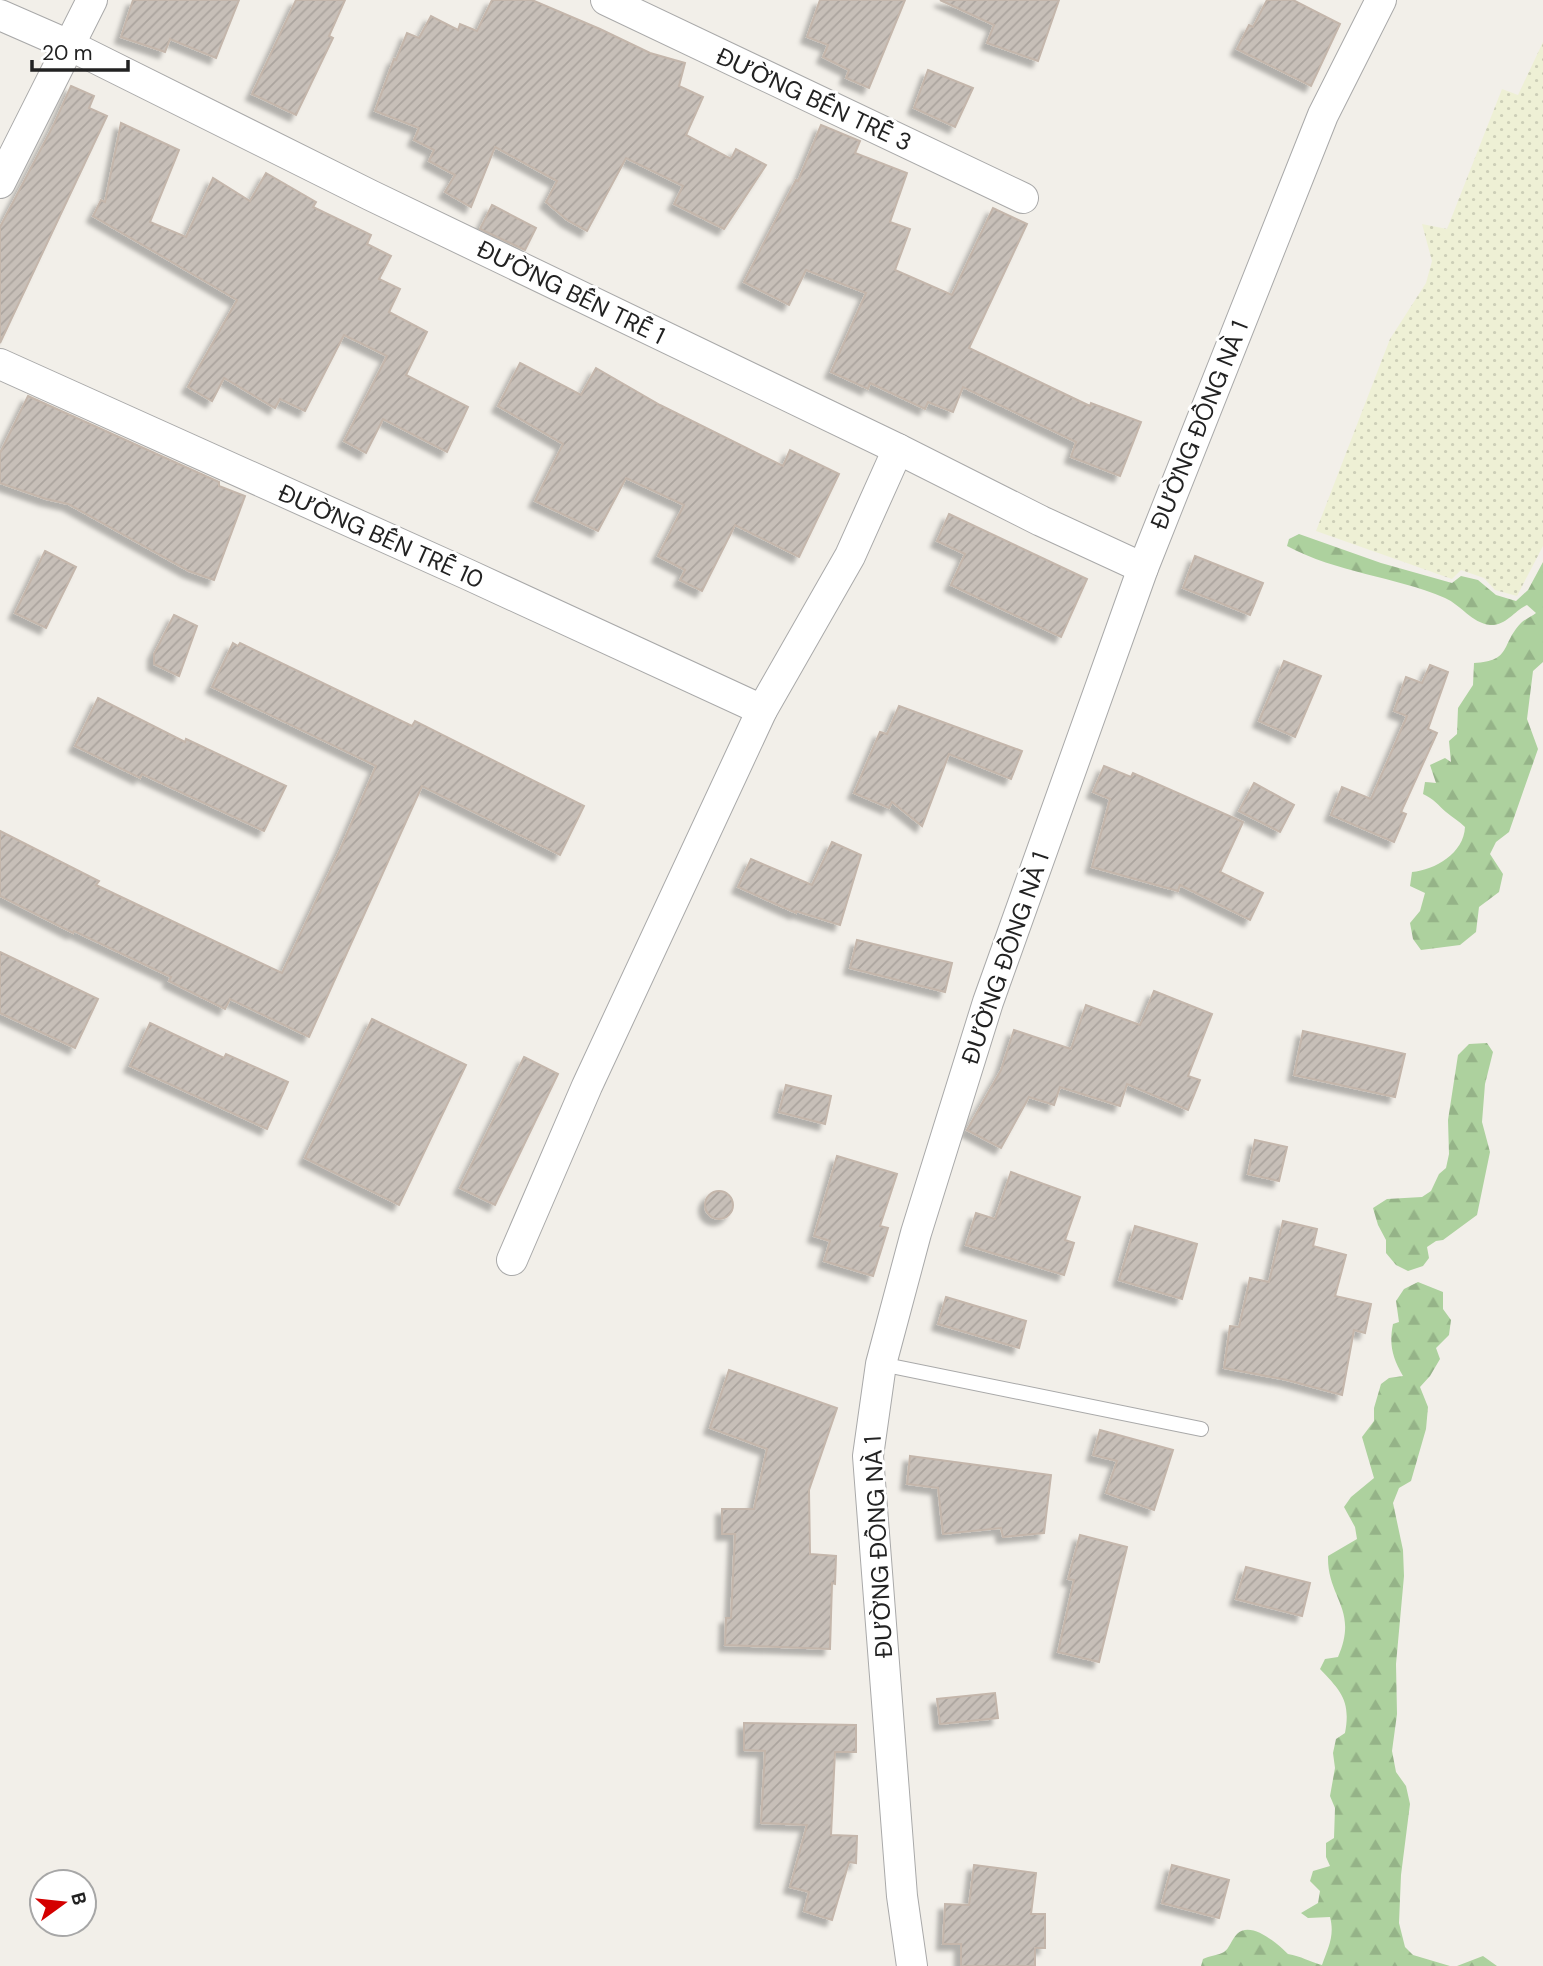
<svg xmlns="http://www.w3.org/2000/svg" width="1543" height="1966" font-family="'DM Sans',sans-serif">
<defs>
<pattern id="farmland-dots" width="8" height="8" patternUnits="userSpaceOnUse" patternTransform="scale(1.75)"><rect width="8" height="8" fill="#eef0d5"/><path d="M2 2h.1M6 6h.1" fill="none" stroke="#ccceb7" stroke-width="1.8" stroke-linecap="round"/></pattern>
<pattern id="forest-firs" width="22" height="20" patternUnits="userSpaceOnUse" patternTransform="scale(1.75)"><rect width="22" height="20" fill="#add19e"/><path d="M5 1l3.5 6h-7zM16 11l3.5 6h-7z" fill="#95b388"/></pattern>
<pattern id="building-hatch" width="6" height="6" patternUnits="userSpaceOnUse" patternTransform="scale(1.75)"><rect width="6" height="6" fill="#c7bfb8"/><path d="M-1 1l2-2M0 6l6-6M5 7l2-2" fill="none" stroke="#aba49e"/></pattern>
<filter id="shadow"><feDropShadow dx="-6" dy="6" stdDeviation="2" flood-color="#0004"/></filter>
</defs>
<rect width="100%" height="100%" fill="#f2efe9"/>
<path fill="url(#farmland-dots)" d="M1543 42V546L1517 596 1495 590 1484 578 1461 570 1452 579 1316 531 1390 339 1426 283 1432 261 1422 224 1447 229 1502 89 1518 95Z"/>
<g fill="url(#forest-firs)">
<path d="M1299 534 1381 563 1452 583 1461 576 1478 580 1496 595 1516 601 1528 590 1543 562V662L1533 671 1527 719 1538 749 1509 832 1496 842 1490 854 1503 874 1499 892 1479 907 1476 932 1460 945 1421 950 1413 939 1410 923 1420 911 1425 893 1410 886 1412 872C1435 870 1464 853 1465 827 1459 821 1453 818 1446 812 1438 805 1434 799 1423 794L1425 782 1436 783 1430 765 1445 758 1451 762 1449 741 1457 734 1458 708 1473 685 1474 663C1513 661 1500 644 1522 622 1526 619 1532 616 1536 613L1527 605C1514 611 1506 626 1490 625 1472 623 1461 605 1445 598 1394 576 1337 573 1287 546L1289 539Z"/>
<path d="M1487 1043 1493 1052 1485 1084 1482 1122 1490 1152 1477 1215 1443 1240 1436 1241 1427 1247 1429 1258 1423 1266 1408 1271 1396 1265 1386 1253V1240L1378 1225 1373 1208 1387 1199 1422 1197 1431 1191 1439 1174 1446 1168 1449 1154 1448 1120 1458 1055 1469 1044Z"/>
<path d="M1418 1282 1443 1292V1309L1451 1320 1449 1335 1436 1348 1440 1359 1430 1376 1420 1387 1428 1407 1426 1429 1411 1481 1399 1488 1393 1503 1403 1550 1404 1576 1396 1664 1397 1714 1392 1751 1396 1772 1406 1786 1410 1804 1401 1875 1399 1923 1405 1947 1413 1955 1450 1966H1201L1203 1959C1209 1956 1219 1955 1224 1952 1229 1949 1232 1939 1237 1934 1251 1920 1278 1944 1288 1954 1301 1956 1310 1962 1322 1965 1328 1948 1335 1936 1330 1917L1308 1918 1301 1913 1318 1903 1320 1891 1310 1881 1313 1871 1330 1866 1326 1857V1843L1334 1838 1335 1808 1330 1796 1335 1768 1333 1753 1336 1739 1345 1733C1351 1701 1341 1691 1320 1669L1325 1659 1338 1657C1359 1609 1327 1598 1328 1556L1357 1539 1355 1527 1344 1507 1351 1497 1374 1478 1362 1437 1374 1421V1408L1381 1384 1389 1378 1403 1376C1392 1357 1389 1344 1393 1324L1399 1322 1396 1301 1404 1289Z"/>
<path d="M1483 1956 1497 1966H1457Z"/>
</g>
<g fill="url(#building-hatch)" stroke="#c4b6ab" stroke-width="2" filter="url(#shadow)">
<path d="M133 0H239L216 58 170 39 165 52 121 37Z"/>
<path d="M296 0H345L329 36 333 38 296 115 252 94Z"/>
<path d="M492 0H532L600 29 650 53 685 63 679 86 703 97 686 135 731 159 736 149 766 165 724 229 674 204 683 186 626 158 587 231 567 220 546 202 557 181 495 147 471 207 445 192 455 175 429 161 434 150 414 140 419 128 375 111 394 59 396 60 407 33 419 38 431 16 458 30 460 24 477 31Z"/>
<path d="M820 0H905L869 88 846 78 849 70 823 57 828 45 807 37Z"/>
<path d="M940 0H1059L1038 61 987 43 994 25Z"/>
<path d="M1267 0H1293L1340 24 1311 86 1237 49 1249 25 1253 27Z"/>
<path d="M928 70 973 88 955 127 914 108Z"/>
<path d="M71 86 94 96 89 108 107 116 0 343V227L54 124Z"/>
<path d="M121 123 179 150 150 222 186 237 213 178 250 201 266 173 316 202 313 207 371 235 367 244 391 256 379 279 400 289 389 312 427 332 406 375 468 407 447 452 383 419 366 453 344 441 387 356 344 335 305 411 280 399 275 408 224 378 212 401 188 387 237 300 93 216 101 200 105 202Z"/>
<path d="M821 125 860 141 855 153 907 173 890 222 910 229 895 270 952 295 993 208 1027 224 969 348 1090 406 1091 403 1141 422 1120 476 1071 457 1076 442 963 387 953 412 928 402 925 409 870 383 868 389 831 372 866 293 806 270 789 305 744 282 796 180 798 181Z"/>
<path d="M492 205 536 228 525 250 480 229Z"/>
<path d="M520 363 581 395 596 368 660 405 783 466 790 450 839 474 799 557 735 525 702 591 680 580 685 570 658 556 684 505 626 478 598 531 535 501 563 444 498 406Z"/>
<path d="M28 396 219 482V486L245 496 214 580 189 571 68 504 46 499 0 483V453Z"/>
<path d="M949 514 1087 579 1061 637 951 585 965 554 937 541Z"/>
<path d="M45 551 76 567 46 628 15 613Z"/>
<path d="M1195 556 1263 583 1250 615 1183 588Z"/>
<path d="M174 615 197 626 179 676 154 664V654Z"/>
<path d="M233 643 238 646 240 643 412 726 415 721 584 806 560 855 422 786 309 1037 230 999 225 1009 169 981 171 977 74 931 73 933 0 896V831L99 881 96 885 282 973 340 850 376 766 212 687Z"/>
<path d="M1284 661 1321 676 1295 737 1259 721Z"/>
<path d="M1430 665 1448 672 1428 729 1437 733 1401 812 1406 814 1394 842 1331 815 1342 787 1371 799 1407 716 1394 711 1406 677 1422 683Z"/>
<path d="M98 698 185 742 186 739 286 786 264 831 142 774 140 778 75 746Z"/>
<path d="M899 706 1022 751 1011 779 949 754 922 826 892 802 889 808 854 793 880 732 887 734Z"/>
<path d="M1104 766 1131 777 1133 773 1243 822 1220 872 1263 893 1250 920 1180 885 1178 891 1092 867 1110 799 1093 792Z"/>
<path d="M1254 783 1294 805 1280 832 1239 811Z"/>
<path d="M832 842 861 855 840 925 796 911V913L738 887 751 859 812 885Z"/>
<path d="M857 940 952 963 945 992 850 968Z"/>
<path d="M0 952 98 999 75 1048 0 1013Z"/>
<path d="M1154 991 1212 1014 1188 1076 1200 1080 1188 1110 1127 1084 1120 1106 1060 1087 1054 1105 1029 1097 1001 1148 967 1130 1001 1070 1014 1030 1071 1049 1086 1005 1140 1025Z"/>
<path d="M372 1019 466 1065 399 1205 305 1158Z"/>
<path d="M150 1023 224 1058 226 1054 288 1082 267 1129 130 1066Z"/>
<path d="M1303 1031 1405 1054 1395 1097 1294 1075Z"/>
<path d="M524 1057 558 1074 495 1205 460 1188Z"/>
<path d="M786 1085 831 1096 825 1124 779 1112Z"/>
<path d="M1255 1140 1287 1147 1279 1181 1248 1174Z"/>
<path d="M837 1156 897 1174 880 1226 888 1228 873 1276 824 1261 830 1241 814 1236Z"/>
<path d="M1011 1172 1080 1197 1065 1240 1074 1243 1064 1275 966 1245 976 1213 995 1219Z"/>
<circle cx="719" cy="1205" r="14"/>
<path d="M1283 1221 1317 1229 1313 1246 1346 1255 1335 1296 1371 1304 1365 1333 1354 1330 1342 1395 1287 1380 1224 1368 1230 1326 1239 1327 1250 1278 1269 1282Z"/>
<path d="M1135 1226 1197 1244 1182 1299 1119 1280Z"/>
<path d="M946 1297 1026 1321 1019 1348 938 1324Z"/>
<path d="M729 1370 837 1408 809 1490 810 1554 836 1556 835 1584 832 1583 830 1649 725 1645 726 1618H731L735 1534H722V1509H754L767 1449 710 1428Z"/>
<path d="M1100 1430 1173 1450 1154 1510 1106 1493 1117 1461 1093 1455Z"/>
<path d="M910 1456 1051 1475 1044 1533 1003 1537 1001 1528 943 1534 938 1488 907 1484Z"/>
<path d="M1080 1535 1127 1547 1099 1662 1058 1652 1074 1580 1068 1579Z"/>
<path d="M1246 1567 1310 1583 1302 1616 1236 1599Z"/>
<path d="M995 1693 998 1718 940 1724 937 1699Z"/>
<path d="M744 1723 856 1725V1752H835L831 1835 857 1836 856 1863 849 1862 832 1920 804 1911 809 1892 790 1887 807 1825 761 1823 765 1751 744 1750Z"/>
<path d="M974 1865 1036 1873 1031 1914H1045V1948H1035V1966H961V1944H943L945 1904 969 1905Z"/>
<path d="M1172 1865 1229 1880 1219 1918 1162 1903Z"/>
</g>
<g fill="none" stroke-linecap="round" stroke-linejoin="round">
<defs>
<path id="lane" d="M881 1364 1201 1429"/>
<g id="street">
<path d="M606 0 1023 198"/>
<path d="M0 15 71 46 370 195 898 449 1041 521 1143 568"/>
<path d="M0 183 92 0"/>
<path d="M0 364 469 575 762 710"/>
<path d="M512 1260 587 1086 762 710 850 556 898 449"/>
<path d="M912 1966 902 1896 868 1456 881 1364 916 1233 988 1002 1143 568 1323 115 1381 0"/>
</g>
</defs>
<use href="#lane" stroke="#a9a9a9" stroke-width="16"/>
<use href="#street" stroke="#a9a9a9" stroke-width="32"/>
<use href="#lane" stroke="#fff" stroke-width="14"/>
<use href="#street" stroke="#fff" stroke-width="30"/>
</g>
<g text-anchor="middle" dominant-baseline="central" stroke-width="6" stroke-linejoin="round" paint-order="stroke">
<g font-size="24" fill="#222" stroke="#fff">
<text transform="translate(814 99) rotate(25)">ĐƯỜNG BẾN TRỄ 3</text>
<text transform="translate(571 292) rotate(26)">ĐƯỜNG BẾN TRỄ 1</text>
<text transform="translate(1199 425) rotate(-68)">ĐƯỜNG ĐỒNG NÀ 1</text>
<text transform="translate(381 536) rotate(24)">ĐƯỜNG BẾN TRỄ 10</text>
<text transform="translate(1005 958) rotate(-71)">ĐƯỜNG ĐỒNG NÀ 1</text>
<text transform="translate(878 1547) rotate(-93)">ĐƯỜNG ĐỒNG NÀ 1</text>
</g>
</g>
<g transform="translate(63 1903) rotate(75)"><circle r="33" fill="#ffffff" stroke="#a7a7a7" stroke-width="2"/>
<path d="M0-5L12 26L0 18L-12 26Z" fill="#d40000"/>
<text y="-10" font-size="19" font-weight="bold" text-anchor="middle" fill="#222222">B</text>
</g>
<path d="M32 60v10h96v-10" fill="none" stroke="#222222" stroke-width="3.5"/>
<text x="42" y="60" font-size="21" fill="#222222" stroke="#ffffff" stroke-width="5" paint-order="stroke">20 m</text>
</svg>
